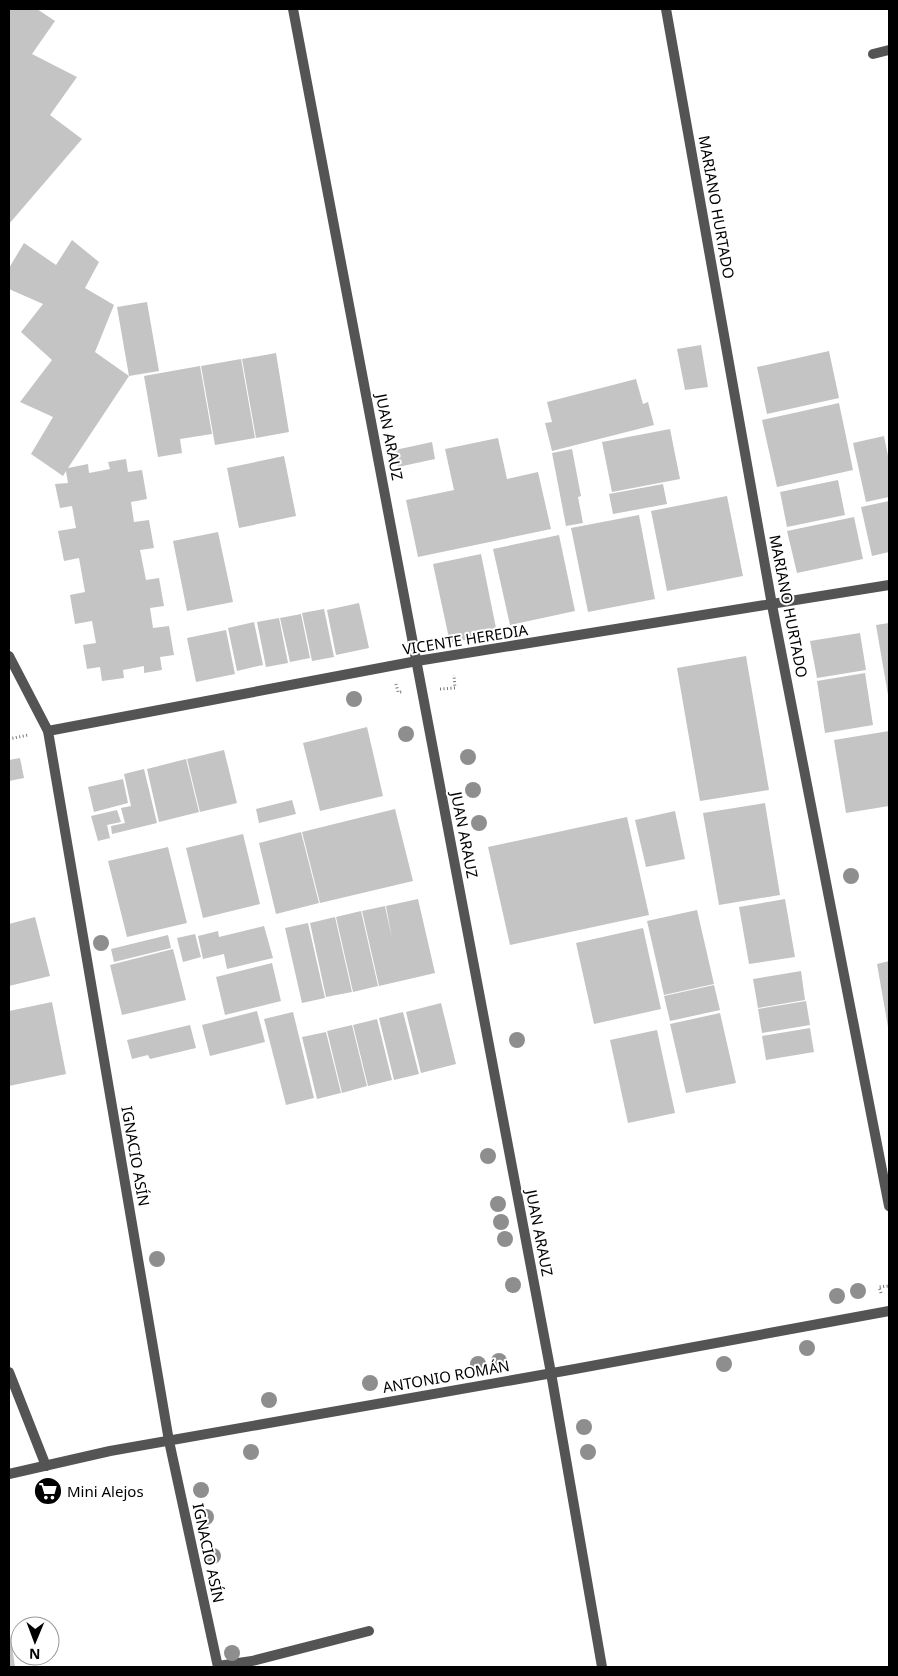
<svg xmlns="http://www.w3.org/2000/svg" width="898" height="1676" font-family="'Noto Sans',sans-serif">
<rect width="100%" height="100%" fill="#fff"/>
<g fill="#c4c4c4">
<path d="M9 9H37L55 21 32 54 77 77 50 115 82 139 9 224Z"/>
<path d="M72 240 99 262 85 288 114 305 95 352 129 376 68 468 88 464 89 473 110 469 108 462 126 459 128 472 142 470 147 499 131 502 134 522 149 520 154 548 140 550 146 580 159 578 164 606 150 608 153 628 169 626 174 655 160 657 162 670 144 673V666L123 670 124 678 102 681 100 667 87 669 83 645 96 643 92 621 75 624 70 595 85 592 79 558 64 561 58 531 76 528 72 506 60 508 55 484 68 483 66 471 63 476 31 454 53 417 20 402 52 360 21 332 43 304 9 289V268L24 243 56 265Z"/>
<path d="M147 302 159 371 129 376 117 307Z"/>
<path d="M701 345 708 387 685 390 677 349Z"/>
<path d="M829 351 839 398 767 414 757 367Z"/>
<path d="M276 353 289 432 256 438 242 359Z"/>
<path d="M241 359 255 438 215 445 201 366Z"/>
<path d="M200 366 212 434 180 439 182 453 158 457 144 376Z"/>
<path d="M636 379 643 404 648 402 654 425 552 451 545 423 552 422 547 402Z"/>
<path d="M839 403 853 470 777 487 762 420Z"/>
<path d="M670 429 680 479 612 492 602 442Z"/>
<path d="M884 436 889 461V497L866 502 853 443Z"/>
<path d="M498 438 507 479 538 472 551 529 418 557 406 500 454 490 445 449Z"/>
<path d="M432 442 435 459 398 467 395 450Z"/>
<path d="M572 449 581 496 578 497 583 523 566 526 552 453Z"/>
<path d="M284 456 296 516 239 528 227 468Z"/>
<path d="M838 480 845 515 787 527 780 492Z"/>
<path d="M663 484 667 504 613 514 609 494Z"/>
<path d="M727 496 743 576 667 591 651 511Z"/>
<path d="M889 501V552L872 556 861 507Z"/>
<path d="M639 515 655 599 588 612 571 528Z"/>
<path d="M854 517 863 559 797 573 787 531Z"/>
<path d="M218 532 233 602 187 611 173 541Z"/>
<path d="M559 535 575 611 510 625 493 549Z"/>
<path d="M481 554 497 633 450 643 433 564Z"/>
<path d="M359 603 369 648 336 655 327 610Z"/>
<path d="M324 609 334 657 312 661 302 613Z"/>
<path d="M301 614 310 658 290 662 280 618Z"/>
<path d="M279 618 288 663 266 667 257 622Z"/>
<path d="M254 622 263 665 237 671 228 628Z"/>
<path d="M889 623V695H888L876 625Z"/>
<path d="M226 630 235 674 196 682 187 638Z"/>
<path d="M860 633 866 670 817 678 810 641Z"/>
<path d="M746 656 769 790 700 801 677 668Z"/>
<path d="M865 673 873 725 825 733 817 681Z"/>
<path d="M367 727 383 796 320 811 303 743Z"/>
<path d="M889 731V806L846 813 834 740Z"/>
<path d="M224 750 237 803 200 812 187 759Z"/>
<path d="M20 758 24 778 9 781V760Z"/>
<path d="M186 759 199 812 159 822 147 769Z"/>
<path d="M144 769 157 823 112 834 111 826 125 823 121 808 131 806 124 774Z"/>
<path d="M123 779 128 803 94 812 88 787Z"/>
<path d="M292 800 296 814 259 823 256 809Z"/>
<path d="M765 803 780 895 719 905 703 813Z"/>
<path d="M395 809 413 881 320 903 302 832Z"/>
<path d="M117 810 121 822 107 825 110 838 98 841 91 816Z"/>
<path d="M675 811 685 859 646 867 635 820Z"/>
<path d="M627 817 649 915 510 945 488 847Z"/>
<path d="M301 832 319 903 276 914 259 843Z"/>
<path d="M243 834 260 904 203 918 186 848Z"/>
<path d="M168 847 187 923 127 937 108 861Z"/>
<path d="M418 899 435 973 379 986 362 911 385 906 392 939 386 906Z"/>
<path d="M785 899 795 957 749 964 739 907Z"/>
<path d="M697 910 714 984 664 995 647 921Z"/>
<path d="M361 911 378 986 353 992 336 917Z"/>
<path d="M35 917 50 976 9 986V924Z"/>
<path d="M335 917 352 992 326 997 310 923Z"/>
<path d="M308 923 325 998 302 1003 285 928Z"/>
<path d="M264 926 273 958 227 969 224 954 203 959 198 936 218 931 219 937Z"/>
<path d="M643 928 661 1009 594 1024 576 943Z"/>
<path d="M195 934 201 957 183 962 177 938Z"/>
<path d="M168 935 171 948 114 962 111 949Z"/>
<path d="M173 949 186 1000 122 1015 110 965Z"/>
<path d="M889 961V1027H888L877 964Z"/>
<path d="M272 963 281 1001 225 1015 216 977Z"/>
<path d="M801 971 805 1000 758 1008 753 979Z"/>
<path d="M714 985 720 1010 670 1021 664 996Z"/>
<path d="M806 1001 810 1025 762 1033 758 1009Z"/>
<path d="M52 1002 66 1074 9 1086V1011Z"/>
<path d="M441 1003 456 1064 421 1073 406 1012Z"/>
<path d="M257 1011 265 1042 210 1056 202 1025Z"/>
<path d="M293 1012 314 1098 286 1105 264 1019Z"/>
<path d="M403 1012 419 1074 394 1080 379 1018Z"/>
<path d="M720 1013 736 1083 686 1093 670 1024Z"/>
<path d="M377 1019 392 1080 368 1086 353 1025Z"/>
<path d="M190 1025 196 1048 150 1059 148 1055 132 1059 127 1040Z"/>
<path d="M352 1025 367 1086 342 1093 327 1031Z"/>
<path d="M810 1028 814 1052 766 1060 762 1036Z"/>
<path d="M657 1030 675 1113 628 1123 610 1040Z"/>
<path d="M326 1032 341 1093 317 1099 302 1037Z"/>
<path d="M10 1634 15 1667H9Z"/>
</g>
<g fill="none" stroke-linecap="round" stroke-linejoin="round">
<g stroke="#767676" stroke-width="3" stroke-dasharray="1 2.5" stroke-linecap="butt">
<path d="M396 684 398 692H403"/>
<path d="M440 689 455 688 454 675"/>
<path d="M9 739 28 735"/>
<path d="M881 1293 879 1287 888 1286"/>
</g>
<g stroke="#545454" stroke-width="10">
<path d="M9 656 48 731"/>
<path d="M9 1372 46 1466"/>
<path d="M218 1666 252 1661 369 1631"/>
</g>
<g stroke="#545454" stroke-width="10">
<path d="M293 9 551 1373 602 1667"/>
<path d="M666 9 772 605 889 1206"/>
<path d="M873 54 889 50"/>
<path d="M9 1474 110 1451 575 1369 889 1311"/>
<path d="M218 1667 169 1441 48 731 417 661 889 585"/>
</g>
</g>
<g fill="#8e8e8e">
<circle cx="354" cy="699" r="8"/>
<circle cx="406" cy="734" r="8"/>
<circle cx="468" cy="757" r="8"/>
<circle cx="473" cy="790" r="8"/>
<circle cx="479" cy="823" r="8"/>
<circle cx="851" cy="876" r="8"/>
<circle cx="101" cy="943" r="8"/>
<circle cx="517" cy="1040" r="8"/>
<circle cx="488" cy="1156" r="8"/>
<circle cx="498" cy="1204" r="8"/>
<circle cx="501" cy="1222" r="8"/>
<circle cx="505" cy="1239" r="8"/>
<circle cx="157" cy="1259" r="8"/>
<circle cx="513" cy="1285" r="8"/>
<circle cx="858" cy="1291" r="8"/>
<circle cx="837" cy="1296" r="8"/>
<circle cx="807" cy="1348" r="8"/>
<circle cx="499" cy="1361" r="8"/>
<circle cx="478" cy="1364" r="8"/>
<circle cx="724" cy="1364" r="8"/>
<circle cx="370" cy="1383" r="8"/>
<circle cx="269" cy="1400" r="8"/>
<circle cx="584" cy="1427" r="8"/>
<circle cx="251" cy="1452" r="8"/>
<circle cx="588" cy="1452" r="8"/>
<circle cx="201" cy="1490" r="8"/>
<circle cx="206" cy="1517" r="8"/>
<circle cx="213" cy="1556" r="8"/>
<circle cx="232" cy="1653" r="8"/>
</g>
<defs>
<symbol id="supermarket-disc" viewBox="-11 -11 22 22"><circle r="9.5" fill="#000" stroke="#fff"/><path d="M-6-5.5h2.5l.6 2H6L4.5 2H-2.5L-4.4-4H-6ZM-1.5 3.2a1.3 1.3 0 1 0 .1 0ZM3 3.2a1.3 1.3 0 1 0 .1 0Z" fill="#fff"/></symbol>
</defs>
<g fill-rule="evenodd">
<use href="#supermarket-disc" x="32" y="1475" width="32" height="32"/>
</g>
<g text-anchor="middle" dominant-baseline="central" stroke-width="4" stroke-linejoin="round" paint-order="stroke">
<g font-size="15" fill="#000" stroke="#fff">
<text transform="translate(717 207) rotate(80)">MARIANO HURTADO</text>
<text transform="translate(390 437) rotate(79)">JUAN ARAUZ</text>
<text transform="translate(789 606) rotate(79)">MARIANO HURTADO</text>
<text transform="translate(465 639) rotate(-9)">VICENTE HEREDIA</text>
<text transform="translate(465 835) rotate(79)">JUAN ARAUZ</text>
<text transform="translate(136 1156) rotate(80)">IGNACIO ASÍN</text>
<text transform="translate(540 1233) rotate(79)">JUAN ARAUZ</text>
<text transform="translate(446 1376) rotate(-10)">ANTONIO ROMÁN</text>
<text transform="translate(209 1553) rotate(78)">IGNACIO ASÍN</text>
</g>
<g font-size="15" fill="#000" stroke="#fff" text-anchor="start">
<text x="67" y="1491">Mini Alejos</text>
</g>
</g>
<rect width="898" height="1676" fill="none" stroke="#000000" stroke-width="20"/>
<g transform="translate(35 1641) rotate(181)"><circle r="24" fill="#ffffff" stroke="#999999"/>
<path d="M0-4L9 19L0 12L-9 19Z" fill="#000000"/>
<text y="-8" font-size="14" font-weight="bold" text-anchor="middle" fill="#000000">N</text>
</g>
</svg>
